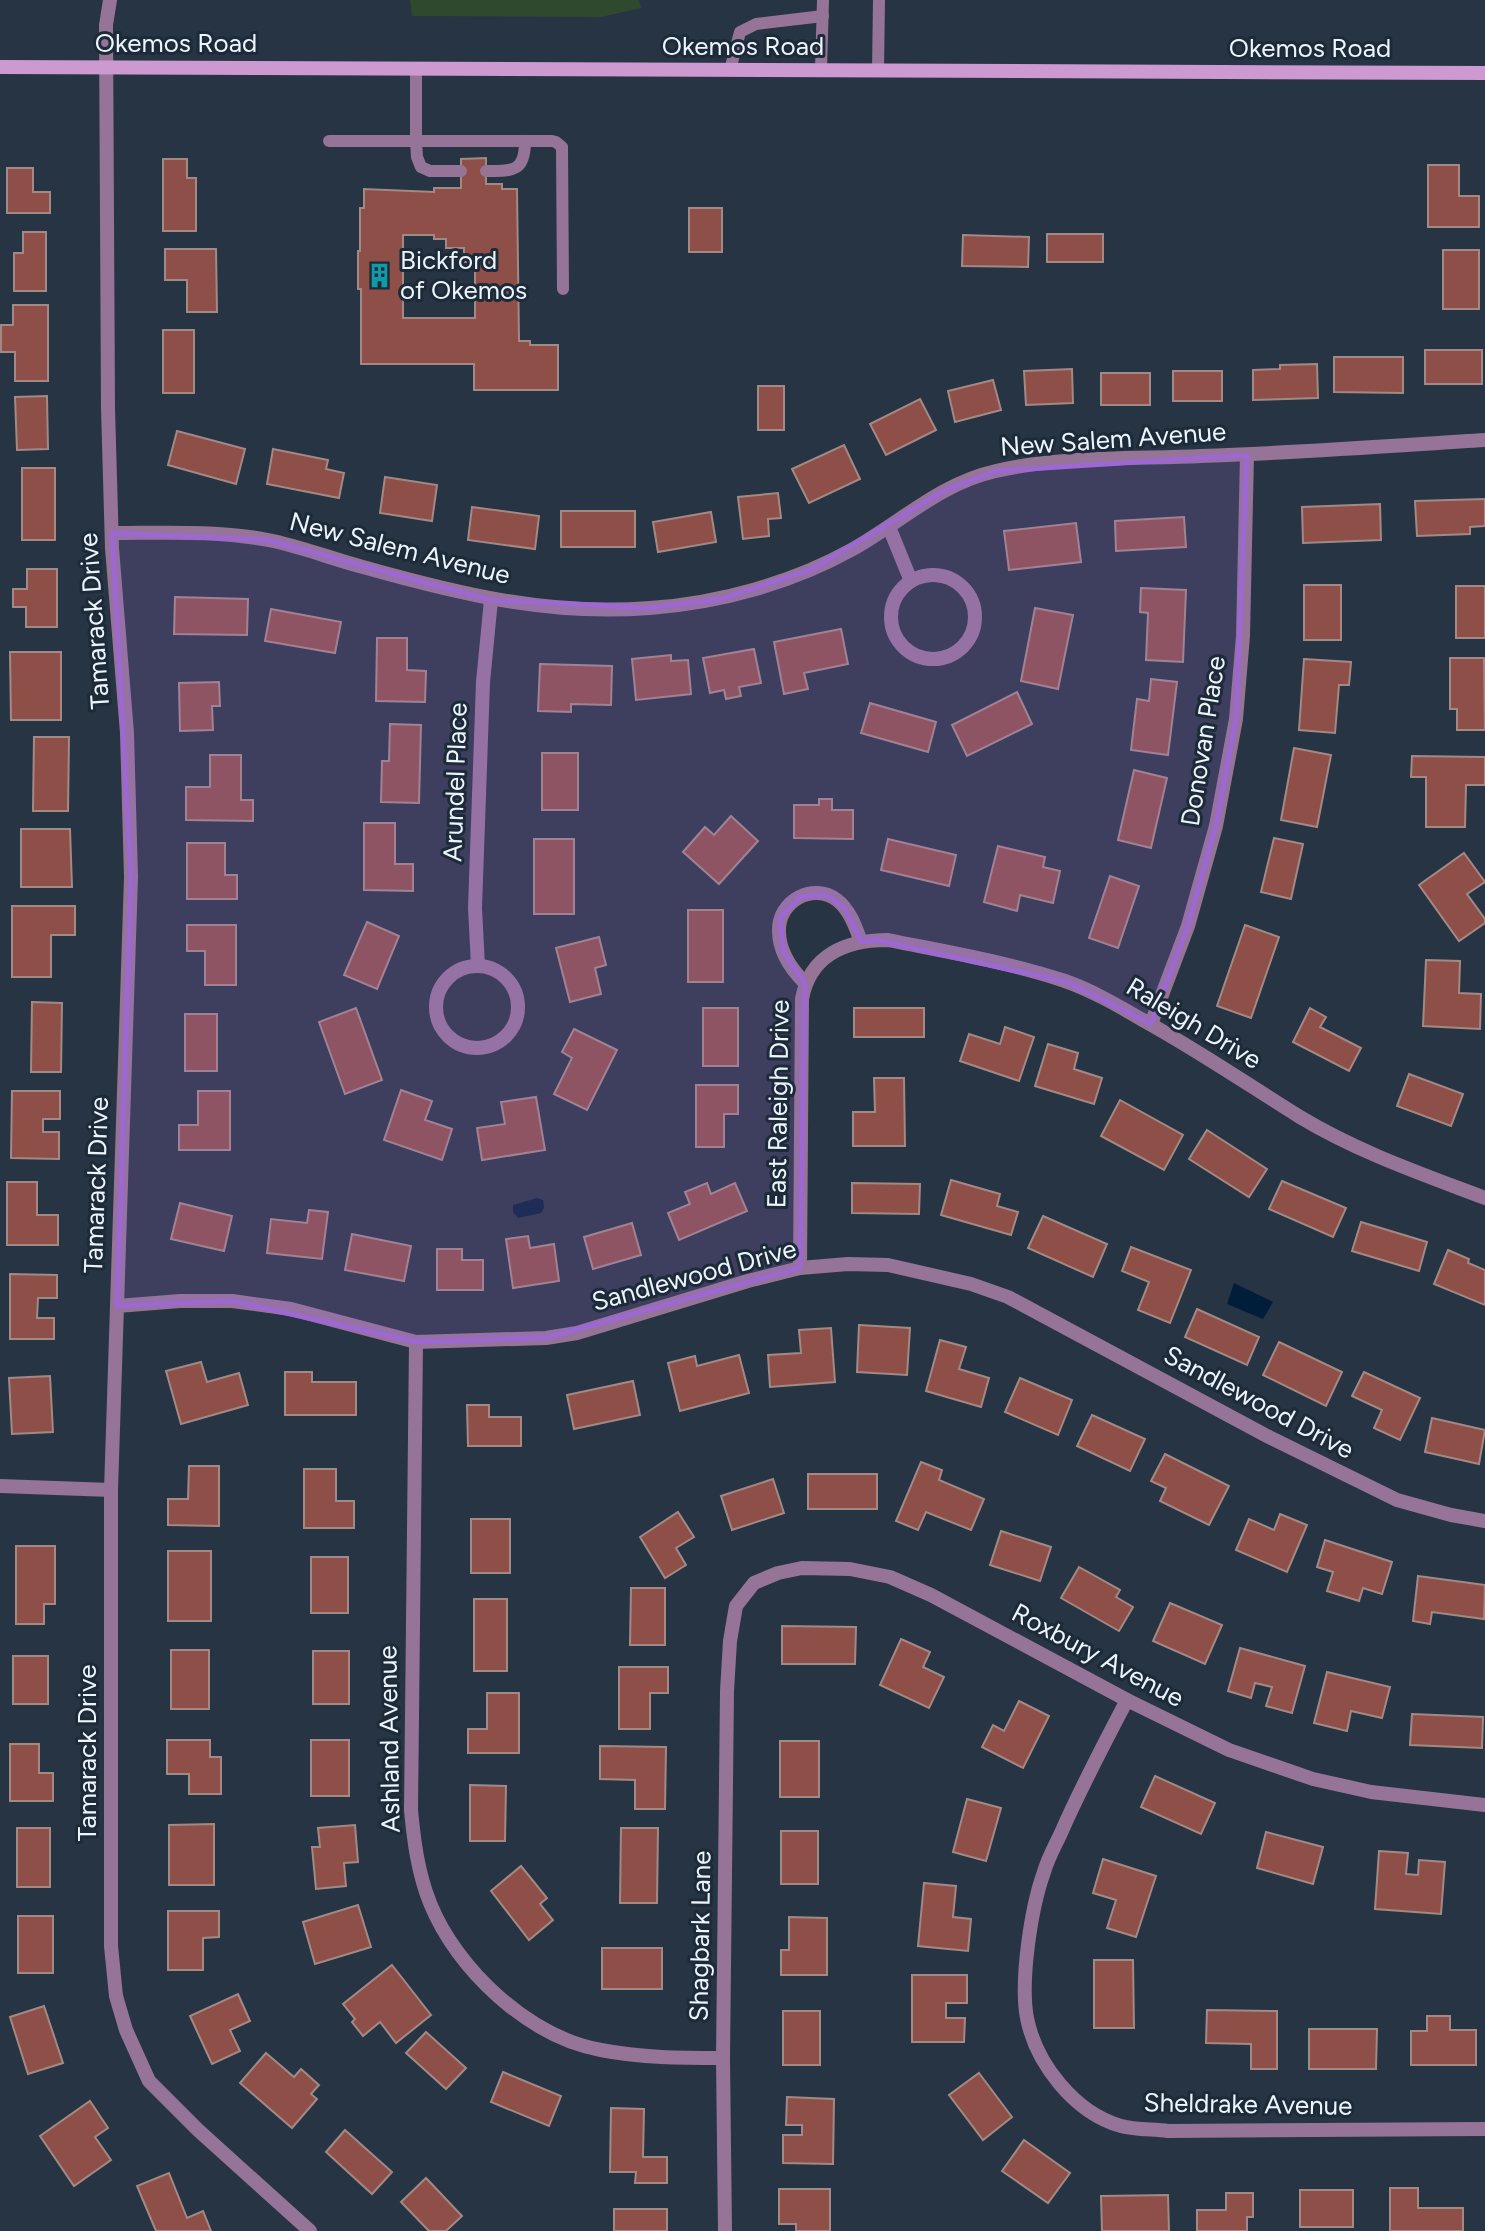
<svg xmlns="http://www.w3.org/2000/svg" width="1485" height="2231" font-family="Figtree,sans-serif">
<rect width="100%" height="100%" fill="#273443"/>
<path fill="#2f492e" d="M410 0H639L641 8 601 17 412 16Z"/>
<g fill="#001d3a">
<path d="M537 1198 543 1200 544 1208 541 1213 518 1218 513 1212V1205Z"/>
<path d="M1234 1283 1273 1302 1263 1319 1227 1304Z"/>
</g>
<g fill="#8d4f48" stroke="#a28985" stroke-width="2" fill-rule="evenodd">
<path d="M486 158V184H502V189H517L519 341H530V345H558V390H474V364H361V289H358V251H360V208H364V189L434 192V188H461V159ZM403 235H434V239H446V248H464V262H475V318H403Z"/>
<path d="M163 159H187V178H196V231H163Z"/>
<path d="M1428 165H1459V196H1479V227H1428Z"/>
<path d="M7 168H33V192H50V213H7Z"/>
<rect x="689" y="208" width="33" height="44"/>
<path d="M23 232H46V291H14V253H23Z"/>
<rect x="1047" y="234" width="56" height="28"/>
<path d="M963 235 1029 237 1028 267 962 266Z"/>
<path d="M165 249H216L217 312H187V280H165Z"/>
<rect x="1443" y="250" width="36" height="59"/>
<path d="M13 305H48V381H15V352H1V325H13Z"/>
<rect x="163" y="330" width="31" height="63"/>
<rect x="1425" y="350" width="57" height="34"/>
<path d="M1334 357H1403V393L1334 392Z"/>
<path d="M1317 364 1318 398 1253 400V370L1280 369V365Z"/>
<path d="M1072 369 1073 403 1026 405 1024 371Z"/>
<rect x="1173" y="371" width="49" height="30"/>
<rect x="1101" y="373" width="49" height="32"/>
<path d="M993 380 1001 410 955 422 948 391Z"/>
<rect x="758" y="386" width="26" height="44"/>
<path d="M47 396 48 449 17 450 15 397Z"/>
<path d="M920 399 936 430 886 455 870 424Z"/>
<path d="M177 431 245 449 236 484 168 465Z"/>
<path d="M844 445 860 479 809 503 792 469Z"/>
<path d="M273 449 328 460 326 469 344 473 339 498 267 484Z"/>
<rect x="22" y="468" width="33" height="72"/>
<path d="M385 477 437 485 432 521 380 513Z"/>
<path d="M778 493 781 518 768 519 769 536 743 539 738 497Z"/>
<path d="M1485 499V526L1470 527V534L1417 536 1415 501Z"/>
<path d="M1380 504 1381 540 1303 543 1302 507Z"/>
<path d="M472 507 539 516 535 549 468 540Z"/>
<rect x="561" y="511" width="74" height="36"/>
<path d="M711 512 716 542 658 552 653 522Z"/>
<path d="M1184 517 1186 547 1116 551 1115 521Z"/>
<path d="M1076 523 1081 562 1009 570 1004 531Z"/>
<path d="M27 569H57V627H26V607H13V589H27Z"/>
<rect x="1304" y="585" width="37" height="55"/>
<rect x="1456" y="586" width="29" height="52"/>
<path d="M1141 588 1186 590 1183 662 1146 660 1148 613 1140 612Z"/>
<path d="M175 597 248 599 247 635 174 634Z"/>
<path d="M1035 608 1073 615 1058 689 1021 681Z"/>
<path d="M271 609 341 622 335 653 265 641Z"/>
<path d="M841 629 848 664 804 673 808 689 784 694 774 642Z"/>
<path d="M377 638H407V670L426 671 425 702 376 701Z"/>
<path d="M754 649 761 683 739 687 741 696 726 699 724 690 710 693 703 658Z"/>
<path d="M10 652H61V720H11Z"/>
<path d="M671 655V661L688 660 691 694 636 700 632 659Z"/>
<path d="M1450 658H1484L1485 730H1457V709H1450Z"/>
<path d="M1304 659 1351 662 1349 685H1339L1335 733 1299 730Z"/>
<path d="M540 664 612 666 611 705 571 704V712L538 711Z"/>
<path d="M1151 679 1177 682 1168 755 1131 750 1137 699 1149 701Z"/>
<path d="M219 682 220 706H212L213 730 180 731 179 683Z"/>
<path d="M1017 692 1032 724 967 756 952 725Z"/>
<path d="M870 703 936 722 928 752 861 733Z"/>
<path d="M390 724 421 725 419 803 381 802 382 761H389Z"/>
<path d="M34 737H69L68 811H33Z"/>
<path d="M1294 748 1331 755 1317 827 1281 820Z"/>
<rect x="542" y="753" width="36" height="57"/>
<path d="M210 755H241V800H253V821L186 820V787H210Z"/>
<path d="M1412 756 1485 757V785H1466L1465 827H1426V777H1411Z"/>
<path d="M1134 770 1167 778 1151 848 1118 840Z"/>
<path d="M819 799H832V810H853V839L794 838V805H819Z"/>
<path d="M731 816 758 841 719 884 683 852 705 827 714 835Z"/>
<path d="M364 823H395V864H413V891L364 890Z"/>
<path d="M21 829H70L72 887H21Z"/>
<path d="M1274 838 1303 844 1291 899 1261 892Z"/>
<rect x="534" y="839" width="40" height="75"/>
<path d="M888 839 956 855 949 886 881 870Z"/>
<path d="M187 843H225V875H237V899H187Z"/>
<path d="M998 846 1045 857 1043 867 1060 871 1053 903 1020 895 1017 911 984 902Z"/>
<path d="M1464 853 1485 882 1467 894 1485 919V923L1459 941 1419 885Z"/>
<path d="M1110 876 1139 886 1118 948 1089 938Z"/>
<path d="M12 906H75V935H51V977H12Z"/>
<rect x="688" y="910" width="35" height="72"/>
<path d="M367 922 399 936 377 989 344 975Z"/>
<path d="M187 925H236V985H205V951H187Z"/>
<path d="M1245 925 1279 937 1251 1018 1217 1006Z"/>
<path d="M599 937 606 965 595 968 601 994 570 1002 556 948Z"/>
<path d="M1426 960 1460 961 1459 993 1481 994 1480 1029 1423 1026Z"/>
<path d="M32 1002 62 1003 61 1072H31Z"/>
<path d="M356 1008 382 1080 345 1094 319 1022Z"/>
<rect x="703" y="1008" width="35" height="58"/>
<rect x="854" y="1008" width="70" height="29"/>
<path d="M1310 1008 1326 1017 1320 1027 1361 1048 1349 1071 1293 1042Z"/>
<rect x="185" y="1014" width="32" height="57"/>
<path d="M1005 1027 1034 1037 1019 1081 960 1061 969 1034 1000 1044Z"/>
<path d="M574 1029 617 1050 587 1110 554 1094 572 1058 562 1052Z"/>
<path d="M1048 1044 1078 1053 1074 1069 1102 1078 1094 1104 1035 1086Z"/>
<path d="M1409 1074 1463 1094 1451 1126 1397 1106Z"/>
<path d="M874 1078H904L905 1146H853V1112H875Z"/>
<path d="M696 1085H738V1114H724V1147H696Z"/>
<path d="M401 1090 432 1101 425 1120 452 1129 442 1160 384 1140Z"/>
<path d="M12 1091H60V1119H43V1132H59V1159L11 1158Z"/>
<path d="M198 1091H230V1150H179V1125H198Z"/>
<path d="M536 1097 545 1150 482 1160 477 1128 505 1124 501 1102Z"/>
<path d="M1120 1100 1183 1135 1164 1170 1101 1136Z"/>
<path d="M1207 1130 1267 1169 1249 1197 1189 1159Z"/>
<path d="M951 1180 1000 1194 997 1206 1018 1212 1011 1235 941 1215Z"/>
<path d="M1282 1181 1346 1208 1333 1237 1269 1209Z"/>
<path d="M7 1182H37V1215H58V1245H7Z"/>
<path d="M707 1183 711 1194 735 1183 747 1211 679 1240 668 1213 690 1204 685 1192Z"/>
<path d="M852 1183 920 1184 919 1214 852 1213Z"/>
<path d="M180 1203 232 1216 224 1251 171 1239Z"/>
<path d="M309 1210 328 1212 322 1259 267 1253 271 1219 307 1223Z"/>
<path d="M1043 1216 1107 1244 1093 1277 1028 1248Z"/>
<path d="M1361 1222 1427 1242 1419 1271 1352 1251Z"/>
<path d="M632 1223 641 1255 593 1269 584 1237Z"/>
<path d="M352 1234 411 1246 404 1281 345 1270Z"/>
<path d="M528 1236 530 1248 554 1244 559 1281 513 1288 506 1239Z"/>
<path d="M1131 1247 1191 1270 1170 1323 1138 1310 1149 1282 1122 1271Z"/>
<path d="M437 1249H462V1260H483V1290H437Z"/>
<path d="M1448 1250 1469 1259 1468 1263 1485 1270V1305L1434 1284Z"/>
<path d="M10 1274 57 1275V1298H38L37 1318H54V1339H10Z"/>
<path d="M1197 1309 1259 1337 1247 1365 1185 1337Z"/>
<path d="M859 1325 910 1328 907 1375 857 1372Z"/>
<path d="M831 1328 835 1382 770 1387 768 1355 801 1353 799 1330Z"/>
<path d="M940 1340 966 1347 959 1369 989 1378 981 1407 926 1391Z"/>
<path d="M1279 1342 1342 1372 1326 1406 1263 1375Z"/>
<path d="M739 1355 749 1393 680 1411 668 1363 695 1356 697 1366Z"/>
<path d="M201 1362 207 1382 239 1373 248 1405 181 1424 166 1371Z"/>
<path d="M285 1372H312V1382H356V1415H285Z"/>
<path d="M1364 1372 1420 1398 1400 1440 1374 1428 1382 1410 1352 1396Z"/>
<path d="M50 1376 53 1432 12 1434 9 1378Z"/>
<path d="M1020 1378 1072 1400 1058 1435 1005 1412Z"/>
<path d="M633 1381 640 1415 574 1429 567 1395Z"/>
<path d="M467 1405H489V1417H521V1446H468Z"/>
<path d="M1092 1415 1145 1439 1130 1471 1077 1446Z"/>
<path d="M1432 1418 1485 1430 1479 1464 1425 1452Z"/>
<path d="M1165 1454 1229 1486 1209 1525 1160 1501 1166 1488 1151 1481Z"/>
<path d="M921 1462 942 1470 939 1480 984 1499 971 1530 926 1512 918 1530 896 1521Z"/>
<path d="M189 1466H219V1526L168 1525V1499H188Z"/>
<path d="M304 1469H336V1501H354V1528H304Z"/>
<rect x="808" y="1474" width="69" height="35"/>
<path d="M773 1479 784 1513 732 1530 721 1496Z"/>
<path d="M678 1512 694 1537 676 1548 686 1565 665 1578 640 1537Z"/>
<path d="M1280 1514 1307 1525 1287 1572 1236 1550 1249 1519 1274 1530Z"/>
<rect x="471" y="1519" width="39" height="54"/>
<path d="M1001 1531 1051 1547 1040 1581 990 1565Z"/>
<path d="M1325 1540 1392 1562 1382 1594 1363 1588 1359 1601 1327 1591 1333 1572 1317 1567Z"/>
<path d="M16 1546H55V1604H44V1624H16Z"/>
<rect x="168" y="1551" width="43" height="70"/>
<rect x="311" y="1557" width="37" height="56"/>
<path d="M1079 1567 1120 1590 1116 1597 1133 1607 1119 1631 1061 1598Z"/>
<path d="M1418 1576 1485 1585 1484 1619 1432 1612 1430 1624 1413 1621Z"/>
<path d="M631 1588H665V1645H630Z"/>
<rect x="474" y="1599" width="33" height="72"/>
<path d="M1170 1603 1222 1625 1205 1664 1153 1641Z"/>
<path d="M782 1626 856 1627 855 1664H782Z"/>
<path d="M901 1639 930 1652 923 1667 944 1677 929 1708 880 1685Z"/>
<path d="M1240 1648 1305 1666 1292 1713 1266 1706 1272 1687 1255 1683 1251 1698 1228 1691Z"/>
<rect x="171" y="1650" width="38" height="59"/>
<rect x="313" y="1651" width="36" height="53"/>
<rect x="13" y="1656" width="35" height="48"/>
<path d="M619 1667H668V1693H650V1729H619Z"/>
<path d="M1327 1672 1390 1687 1382 1718 1351 1711 1347 1731 1314 1723Z"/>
<path d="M487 1693H519V1753H468V1729H487Z"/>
<path d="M1019 1701 1049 1716 1023 1768 982 1747 993 1725 1004 1731Z"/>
<path d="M1412 1714 1483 1717 1482 1748 1410 1745Z"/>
<path d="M167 1740H210V1757H221V1794H189V1774H167Z"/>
<rect x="311" y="1740" width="38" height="56"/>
<rect x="780" y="1741" width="39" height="56"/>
<path d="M10 1744H39V1773H53V1801H10Z"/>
<path d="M600 1746 666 1747 665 1809H635V1780L600 1779Z"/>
<path d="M1155 1776 1215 1803 1201 1834 1141 1807Z"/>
<path d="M470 1785 506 1786 505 1841H470Z"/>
<path d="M967 1799 1001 1808 986 1861 953 1852Z"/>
<path d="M214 1824V1885H169V1825Z"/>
<path d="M355 1825 358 1862 344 1863 346 1886 316 1889 312 1847H320L318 1828Z"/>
<rect x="17" y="1828" width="33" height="59"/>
<path d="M621 1828H658L657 1903H620Z"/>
<rect x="781" y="1831" width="37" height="53"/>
<path d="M1266 1832 1323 1847 1313 1884 1257 1868Z"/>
<path d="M1379 1851 1408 1853 1406 1874 1418 1875 1419 1860 1445 1862 1441 1914 1375 1909Z"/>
<path d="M1103 1859 1156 1876 1136 1937 1107 1928 1116 1900 1093 1893Z"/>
<path d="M521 1866 547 1898 540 1904 553 1920 529 1940 491 1891Z"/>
<path d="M924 1883 956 1886 953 1917 971 1919 968 1951 918 1946Z"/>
<path d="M358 1905 371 1947 315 1964 303 1922Z"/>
<path d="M168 1911H219V1937L203 1938V1970H168Z"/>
<rect x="18" y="1916" width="35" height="57"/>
<path d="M789 1917 827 1918V1975H781V1950H789Z"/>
<rect x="602" y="1948" width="60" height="41"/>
<path d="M1094 1960H1133L1134 2028H1094Z"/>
<path d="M392 1965 431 2015 396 2043 380 2022 363 2036 352 2022 355 2019 343 2004Z"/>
<path d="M912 1975H967V2003H946V2018H965L964 2042H912Z"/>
<path d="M238 1994 250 2021 230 2030 240 2051 212 2064 190 2016Z"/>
<path d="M44 2006 63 2063 28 2074 10 2017Z"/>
<path d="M1207 2010 1277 2011V2069H1251V2044L1206 2043Z"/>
<rect x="783" y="2011" width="37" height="54"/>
<path d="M1427 2016H1450V2030H1476V2065H1411V2031H1427Z"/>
<path d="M1309 2029H1377L1376 2069H1309Z"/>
<path d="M426 2032 466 2068 446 2089 406 2053Z"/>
<path d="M266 2053 294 2077 301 2069 319 2085 311 2094 317 2099 292 2128 240 2083Z"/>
<path d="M503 2072 561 2096 549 2126 491 2102Z"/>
<path d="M979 2073 1012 2117 983 2140 949 2095Z"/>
<path d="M787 2097 834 2099 833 2164 783 2163V2135H802V2125H786Z"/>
<path d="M90 2101 108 2128 95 2137 111 2160 74 2186 40 2136Z"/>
<path d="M611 2108 644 2109 643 2157H667V2183H635L636 2172H610Z"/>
<path d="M345 2130 392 2172 372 2194 326 2152Z"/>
<path d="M1024 2140 1070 2173 1048 2203 1002 2171Z"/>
<path d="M169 2173 187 2218 203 2211 211 2231H156L137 2186Z"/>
<path d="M426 2178 462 2216 446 2231H429L401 2202Z"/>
<path d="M1390 2188H1418V2208H1463V2231H1390Z"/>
<path d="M779 2189H830V2231H796V2224H779Z"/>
<rect x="1300" y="2190" width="53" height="37"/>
<path d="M1226 2193H1253V2217H1247V2231H1197V2210H1226Z"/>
<path d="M1168 2195 1169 2231H1102L1101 2196Z"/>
<rect x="614" y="2209" width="53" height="22"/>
</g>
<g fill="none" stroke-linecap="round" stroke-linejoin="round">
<g stroke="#957498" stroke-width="12">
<path d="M416 69V141H552L556 142 562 147 563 289"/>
<path d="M730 70 740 32 756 24 823 16"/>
<path d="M821 70 823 0"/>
<path d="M878 71 879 0"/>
<path d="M329 141H416L417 157 421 167 430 171H461"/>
<path d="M486 171C513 171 525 172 525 141"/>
</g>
<g stroke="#957498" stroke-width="14">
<path d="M110 0 106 25 108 408 112 548 127 733 131 877 111 1490V1946L116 1996 126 2030 149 2081 198 2130 310 2231"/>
<path d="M889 527 911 581"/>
<path d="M112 533C163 533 217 530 268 540 300 546 332 559 363 567 459 594 549 616 650 608 720 603 792 583 853 549 901 522 941 483 996 471 1060 456 1135 459 1201 456 1296 453 1390 446 1485 440"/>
<circle cx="933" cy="617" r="42"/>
<path d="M478 966 475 908 483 682 491 600"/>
<circle cx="477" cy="1007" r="41"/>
<path d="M805 983C791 969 779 952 779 931 778 901 813 882 837 900 850 910 856 928 861 942"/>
<path d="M1151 1024 1188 926 1216 826 1236 719 1243 636 1247 455"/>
<path d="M800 1268 802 999C810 955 846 940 888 940 947 952 1008 962 1065 981 1091 990 1117 1005 1141 1019 1196 1049 1247 1084 1300 1117 1358 1152 1422 1174 1485 1198"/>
<path d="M117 1306 180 1301H232L291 1309 416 1342 546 1338 577 1333 748 1281 800 1268 848 1264 888 1265 971 1284 1008 1297 1269 1437 1397 1500 1451 1515 1485 1521"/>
<path d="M416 1342 411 1810C414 1842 418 1873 430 1903 457 1970 529 2037 601 2050 641 2058 682 2058 723 2058"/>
<path d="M0 1486 111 1490"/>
<path d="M1127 1700C1104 1744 1081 1787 1061 1833 1055 1846 1048 1858 1044 1872 1031 1908 1020 1981 1027 2018 1036 2064 1075 2113 1121 2126 1136 2130 1153 2129 1168 2131L1485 2129"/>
<path d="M725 2231 723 2058 727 1691 730 1641 736 1606 754 1583 778 1573 802 1568 850 1569 890 1577 931 1595 1127 1700 1229 1750 1313 1779 1371 1792 1485 1805"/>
</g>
<path stroke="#cc99d1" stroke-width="14" d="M0 67 1485 73"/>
</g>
<path fill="#9d68d2" fill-opacity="0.2" stroke="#9d68d2" stroke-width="5" stroke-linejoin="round" d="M1247 455 1236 719 1216 826 1188 926 1151 1024 1066 982 876 940 861 942 845 909 827 895 800 897 780 918 784 953 805 983 800 1268 546 1338 416 1342 232 1301 117 1306 131 877 112 533 268 540 491 600 648 608 721 599 812 569 945 490 996 471Z"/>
<defs>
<symbol id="building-bare" viewBox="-9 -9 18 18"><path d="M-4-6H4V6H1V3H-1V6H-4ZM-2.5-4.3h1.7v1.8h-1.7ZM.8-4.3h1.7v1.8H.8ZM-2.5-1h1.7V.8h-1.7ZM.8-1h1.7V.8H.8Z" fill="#0f9aa8" stroke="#1d2a38" stroke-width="2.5" paint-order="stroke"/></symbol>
</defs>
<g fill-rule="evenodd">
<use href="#building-bare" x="362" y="258" width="35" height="35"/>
</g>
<g text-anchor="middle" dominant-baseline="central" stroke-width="6" stroke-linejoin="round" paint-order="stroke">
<g font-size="26" fill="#ecf4fe" stroke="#1d2a38">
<text x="176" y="43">Okemos Road</text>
<text x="743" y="46">Okemos Road</text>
<text x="1310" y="48">Okemos Road</text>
<text transform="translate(1113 439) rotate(-4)">New Salem Avenue</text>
<text transform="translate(400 548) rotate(14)">New Salem Avenue</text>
<text transform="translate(94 621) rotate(-94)">Tamarack Drive</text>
<text transform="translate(1203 741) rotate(-81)">Donovan Place</text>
<text transform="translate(455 782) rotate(-88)">Arundel Place</text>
<text transform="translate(1194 1023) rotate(31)">Raleigh Drive</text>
<text transform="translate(778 1104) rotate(-89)">East Raleigh Drive</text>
<text transform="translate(96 1185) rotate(-88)">Tamarack Drive</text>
<text transform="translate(694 1275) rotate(-15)">Sandlewood Drive</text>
<text transform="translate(1259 1402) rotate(28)">Sandlewood Drive</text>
<text transform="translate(1098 1655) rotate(28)">Roxbury Avenue</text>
<text transform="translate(389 1739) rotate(-91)">Ashland Avenue</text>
<text transform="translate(87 1753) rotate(-90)">Tamarack Drive</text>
<text transform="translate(700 1936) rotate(-89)">Shagbark Lane</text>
<text transform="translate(1248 2104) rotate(1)">Sheldrake Avenue</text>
</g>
<g font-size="26" fill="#ecf4fe" stroke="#1d2a38" text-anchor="start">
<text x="400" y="260">Bickford<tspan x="400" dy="30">of Okemos</tspan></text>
</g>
</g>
</svg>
